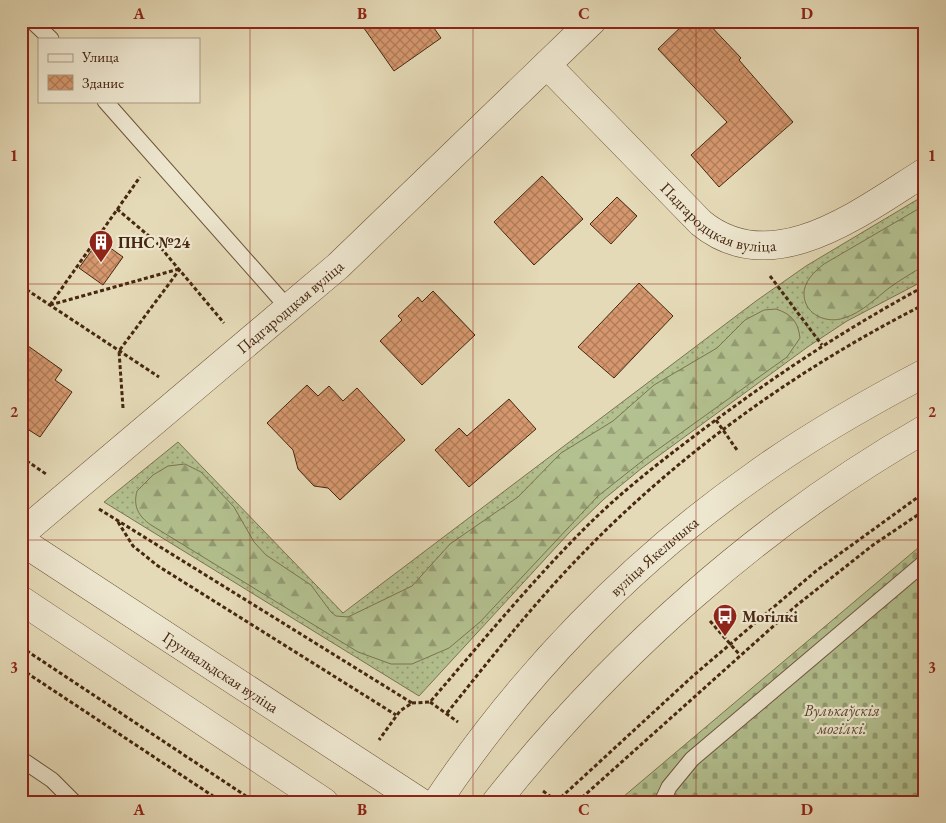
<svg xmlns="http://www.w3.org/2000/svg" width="946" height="823" font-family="'EB Garamond',serif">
<defs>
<pattern id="grass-dots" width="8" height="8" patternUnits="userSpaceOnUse" patternTransform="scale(1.25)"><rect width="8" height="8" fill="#b3c08f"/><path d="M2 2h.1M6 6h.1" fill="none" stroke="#939c73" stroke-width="1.8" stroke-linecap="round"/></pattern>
<pattern id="forest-firs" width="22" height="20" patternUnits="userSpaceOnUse" patternTransform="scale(1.25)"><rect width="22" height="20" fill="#b3c08f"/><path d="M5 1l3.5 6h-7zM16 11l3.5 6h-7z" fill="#939c73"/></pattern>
<pattern id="cemetery-stones" width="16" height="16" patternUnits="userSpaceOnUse" patternTransform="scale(1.25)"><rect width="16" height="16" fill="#b3c08f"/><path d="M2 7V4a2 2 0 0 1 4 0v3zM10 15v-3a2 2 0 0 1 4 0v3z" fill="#939c73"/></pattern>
<pattern id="building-cross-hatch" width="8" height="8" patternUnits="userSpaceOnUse" patternTransform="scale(1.25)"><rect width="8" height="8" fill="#d5976d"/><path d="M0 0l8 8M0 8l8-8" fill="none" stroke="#af7b58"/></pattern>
</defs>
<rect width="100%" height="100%" fill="#e5dab7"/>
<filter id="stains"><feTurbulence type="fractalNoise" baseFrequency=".004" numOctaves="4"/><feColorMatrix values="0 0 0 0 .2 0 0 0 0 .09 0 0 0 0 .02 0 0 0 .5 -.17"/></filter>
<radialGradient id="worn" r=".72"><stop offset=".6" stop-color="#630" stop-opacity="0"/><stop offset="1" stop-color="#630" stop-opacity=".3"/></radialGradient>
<path fill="url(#grass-dots)" stroke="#7c7450" d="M925 195V280L847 321 809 346 642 468 604 499 569 533 419 696 104 502 178 442 343 613 756 301 806 266Z"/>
<g fill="url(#forest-firs)" stroke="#7c7450">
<path d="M925 205V265C912 273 900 280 889 288 875 299 861 313 844 318 827 324 805 315 804 295 803 282 815 271 824 264Z"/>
<path d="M776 309C791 314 798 321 800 338L787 357 646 458 598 496 480 622 449 648 412 664H391L358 652 151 525C138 516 133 506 137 491L153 475 168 466 185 464 201 472 234 507 254 542 266 555 311 585 331 612 336 616 348 617 412 586 450 544 518 497 561 453 613 421 654 385 717 348 745 320 764 310Z"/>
</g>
<path fill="url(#cemetery-stones)" stroke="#7c7450" d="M925 542V802H617Z"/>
<g fill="url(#building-cross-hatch)" stroke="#462711">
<path d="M359 21H429L441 38 394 71Z"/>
<path d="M687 21H706L741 58 739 60 793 122 719 187 691 155 727 122 658 49Z"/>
<path d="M542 176 583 219 534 265 494 222Z"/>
<path d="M617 197 637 216 611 244 590 224Z"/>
<path d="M99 240 123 257 103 285 79 268Z"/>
<path d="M639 283 673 316 614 378 578 347Z"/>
<path d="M433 291 475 335 422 385 380 341 402 320 398 316 418 297 422 302Z"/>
<path d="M21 341 62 370 55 380 72 392 40 437 21 425Z"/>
<path d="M307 385 318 396 329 386 343 401 357 388 405 440 340 500 328 488 314 486 298 469 293 450 267 423Z"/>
<path d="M509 399 536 429 469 487 435 450 459 428 467 436Z"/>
</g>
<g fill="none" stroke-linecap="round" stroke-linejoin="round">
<defs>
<g id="lane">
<path d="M32 21 51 39"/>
<path d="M105 101 289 309"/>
<path d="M21 759 52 780 74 802"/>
<path d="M662 802 669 787 692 759 925 562"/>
</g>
<g id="street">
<path id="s1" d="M547 65 701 223C773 282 862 211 925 172"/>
<path id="s2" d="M21 534 338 266 592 21"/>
<path id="s3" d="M21 541 420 802"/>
<path d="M21 600 324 802"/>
<path id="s4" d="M437 802C521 676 630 563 754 476 808 437 866 404 925 373"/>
<path d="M496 802C613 655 762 522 925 429"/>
</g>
</defs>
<use href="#lane" stroke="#6e543a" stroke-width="17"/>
<use href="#street" stroke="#6e543a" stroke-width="29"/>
<g stroke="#462711" stroke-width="3" stroke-dasharray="4 2.5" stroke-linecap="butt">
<path d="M117 209 156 242 224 323"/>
<path d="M770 276 822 345"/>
<path d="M21 286 159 377"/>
<path d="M50 305 140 177"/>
<path d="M50 305 179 269"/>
<path d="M123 408 119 351 180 269"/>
<path d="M716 420 737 450"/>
<path d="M21 457 46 474"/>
<path d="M99 509 412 703 400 711 379 740"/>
<path d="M118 522 133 546 158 566 396 715"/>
<path d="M710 621 739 654"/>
<path d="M21 647 255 802"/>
<path d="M21 669 222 802"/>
<path d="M430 702 458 722"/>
<path d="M412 703 430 702C481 643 531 582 586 527 619 494 656 465 693 437 767 381 843 330 925 286"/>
<path d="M447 713C491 658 535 602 584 552 681 452 800 367 925 304"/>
<path d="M543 791 558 802"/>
<path d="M556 802 694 675 816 571 925 492"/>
<path d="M577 802 797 605 873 545 925 510"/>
</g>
<use href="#lane" stroke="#eee7d0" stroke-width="15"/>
<use href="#street" stroke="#eee7d0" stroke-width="28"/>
</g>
<path fill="none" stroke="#8f2418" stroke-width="1" stroke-opacity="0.55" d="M250 21V802M473 21V802M696 21V802M21 284H925M21 540H925"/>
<defs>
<symbol id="building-pin" viewBox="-11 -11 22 30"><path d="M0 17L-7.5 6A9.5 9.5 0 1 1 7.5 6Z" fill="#8f2418" stroke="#eee7d0"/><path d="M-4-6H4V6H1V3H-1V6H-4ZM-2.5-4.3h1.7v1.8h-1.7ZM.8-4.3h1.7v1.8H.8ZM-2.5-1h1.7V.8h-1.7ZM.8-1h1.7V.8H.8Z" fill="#fff"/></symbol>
<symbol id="bus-pin" viewBox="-11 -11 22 30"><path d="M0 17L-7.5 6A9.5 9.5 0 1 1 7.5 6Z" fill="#8f2418" stroke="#eee7d0"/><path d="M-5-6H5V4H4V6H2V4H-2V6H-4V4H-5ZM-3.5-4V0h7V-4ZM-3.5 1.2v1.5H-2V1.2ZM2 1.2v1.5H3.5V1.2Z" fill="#fff"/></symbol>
</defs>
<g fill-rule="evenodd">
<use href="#building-pin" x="87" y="228" width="28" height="38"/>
<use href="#bus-pin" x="711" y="602" width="28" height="38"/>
</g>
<g text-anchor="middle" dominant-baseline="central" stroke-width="4.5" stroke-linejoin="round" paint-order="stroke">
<g font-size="16" fill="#462711" stroke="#eee7d0">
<text stroke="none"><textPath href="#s1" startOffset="234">Падгародцкая вуліца</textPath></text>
<text stroke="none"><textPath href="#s2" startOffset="352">Падгародцкая вуліца</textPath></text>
<text stroke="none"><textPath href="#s4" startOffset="329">вуліца Якельчыка</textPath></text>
<text stroke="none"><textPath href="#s3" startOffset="239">Грунвальдская вуліца</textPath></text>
</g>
<g font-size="16" font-weight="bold" fill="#462711" stroke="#eee7d0" text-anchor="start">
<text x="118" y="242">ПНС №24</text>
<text x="742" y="616">Могілкі</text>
</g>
<g font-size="16" font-style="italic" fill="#5c462a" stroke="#eee7d0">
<text x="842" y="710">Вулькаўскія<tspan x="842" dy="18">могілкі.</tspan></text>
</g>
</g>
<rect width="946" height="823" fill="none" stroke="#e5dab7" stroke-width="55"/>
<rect x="38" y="38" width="162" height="65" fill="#eee7d0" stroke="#ab9a84"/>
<rect x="48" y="54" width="25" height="8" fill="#eee7d0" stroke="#ab9a84"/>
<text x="82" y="62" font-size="15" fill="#462711">Улица</text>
<rect x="48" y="75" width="25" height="15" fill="url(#building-cross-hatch)" stroke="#ab9a84"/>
<text x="82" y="88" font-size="15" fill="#462711">Здание</text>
<rect x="28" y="28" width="890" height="768" fill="none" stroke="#8f2418" stroke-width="2"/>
<g font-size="16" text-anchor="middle" font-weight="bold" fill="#8f2418">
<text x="139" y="19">A</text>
<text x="362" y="19">B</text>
<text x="584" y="19">C</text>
<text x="807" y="19">D</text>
<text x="14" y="161">1</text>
<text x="932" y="161">1</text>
<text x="14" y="417">2</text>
<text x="932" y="417">2</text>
<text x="14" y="673">3</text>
<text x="932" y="673">3</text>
<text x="139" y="815">A</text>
<text x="362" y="815">B</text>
<text x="584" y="815">C</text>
<text x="807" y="815">D</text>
</g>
<rect width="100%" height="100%" filter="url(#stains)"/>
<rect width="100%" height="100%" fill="url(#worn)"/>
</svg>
